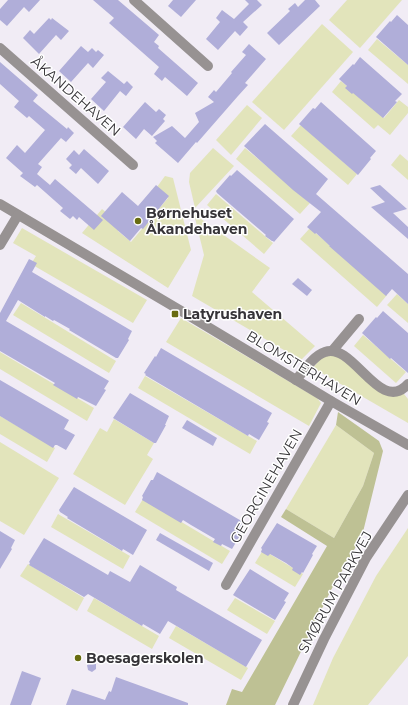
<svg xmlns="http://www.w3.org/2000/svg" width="408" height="705" font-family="Montserrat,sans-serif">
<rect width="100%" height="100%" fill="#f1ecf5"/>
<g fill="#e2e4bb">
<path d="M347 0H402L360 48 329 20Z"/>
<path d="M322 24 353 52 284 130 252 102Z"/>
<path d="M377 39 408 65V84L368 50Z"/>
<path d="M341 81 384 118 399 100 408 107V113L390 135 378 125 374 129 332 92Z"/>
<path d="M247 105 262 118 231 155 216 140Z"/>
<path d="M301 125 357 174 348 185 291 136Z"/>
<path d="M213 148 234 166 195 208 189 182 190 173Z"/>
<path d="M245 148 310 203 300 214 236 159Z"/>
<path d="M400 154 408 161V180L391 165Z"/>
<path d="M165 176 173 178 191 250 168 288 82 233 102 209 114 219 126 221 118 231 131 242 168 198 157 187Z"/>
<path d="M216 194 273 243 264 254 207 205Z"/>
<path d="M194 214 270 268 252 292 315 346 301 360 192 296 204 255Z"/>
<path d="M22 228 147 300 133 323 31 264 36 256 13 243Z"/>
<path d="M310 228 387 295 377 307 300 239Z"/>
<path d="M397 294 408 304V323L387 305Z"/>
<path d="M21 303 116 361 109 373 13 315Z"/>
<path d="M181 318 317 398 321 403 309 426 166 342Z"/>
<path d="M363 335 406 372 396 383 354 346Z"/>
<path d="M0 352 94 408 87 421 0 369Z"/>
<path d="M332 354 341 359 388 394H404L408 399V423L313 368 322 357Z"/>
<path d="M145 376 257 441 250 454 138 388Z"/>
<path d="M0 416 55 448 47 462 0 434Z"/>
<path d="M114 419 154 443 147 455 153 459 125 505 73 474 100 428 107 432Z"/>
<path d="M336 425 374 453 363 486 334 538 286 509Z"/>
<path d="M0 442 59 478 24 535 0 521Z"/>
<path d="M143 499 230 551 222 564 135 512Z"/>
<path d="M58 514 130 556 123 569 51 527Z"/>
<path d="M408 528V656L368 705H313L333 658 376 576Z"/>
<path d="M263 550 303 574 295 587 255 563Z"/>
<path d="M28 564 84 598 77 611 20 576Z"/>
<path d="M94 598 159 636 152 649 87 611Z"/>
<path d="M235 598 275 621 267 634 227 610Z"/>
<path d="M176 626 248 668 241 680 169 638Z"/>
</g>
<path fill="#bec194" d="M338 412 379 441 383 451 362 536 331 590 275 705H226L232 689 242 692 327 546 281 517 286 509 334 538 363 486 374 453 336 425Z"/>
<g fill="#b0aed9">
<path d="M8 0H40L29 12 24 7 7 26 0 20V9Z"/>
<path d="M93 0H118L159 35 154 42 159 46 158 48 198 83 187 96 165 77 162 81 154 74 159 67 109 23 114 18Z"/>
<path d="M173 0H196L181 17 168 6Z"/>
<path d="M245 0H257L262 5 243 22 248 27 240 36 235 31 218 50 206 39 220 22 216 18 222 10 234 19 249 4Z"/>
<path d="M305 0H315L320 6 279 45 267 33 290 11 288 9 295 3 298 7Z"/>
<path d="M397 15 408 25V65L376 37 390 21 391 22Z"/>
<path d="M49 18 51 20 52 18 69 31 61 40 56 35 39 54 23 38 30 30 34 34Z"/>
<path d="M249 44 266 59 245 83 248 85 238 96 197 143 196 142 178 163 155 143 157 141 153 137 172 126 185 138 199 122 195 113 214 102 208 97 214 90 216 92 232 73 231 72 246 55 242 52Z"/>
<path d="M81 46 88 52 92 48 96 52 98 50 104 55 93 68 88 63 71 82 59 71Z"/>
<path d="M360 57 402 94 395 101 397 102 383 118 353 93 352 94 345 88 347 86 339 79 353 64 354 65Z"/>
<path d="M0 62 38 95 33 101 67 129 68 127 74 133 66 142 61 138 38 164 42 167 37 174 50 185 55 179 103 220 94 230 79 217 77 220 73 216 70 219 60 211 63 208 37 185 35 187 20 176 23 173 6 158 17 145 25 153 45 130 29 116 27 118 14 107 19 101 0 84Z"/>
<path d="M108 71 124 84 127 81 133 87 126 96 120 91 104 111 91 99 106 82 101 78Z"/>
<path d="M145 102 156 112 159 109 166 115 163 119 165 121 152 136 144 129 136 139 123 127Z"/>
<path d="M321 102 376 151 370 158 371 159 358 175 299 124 313 108 315 109Z"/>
<path d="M265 124 328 179 316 194 408 274V304L392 289 386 296 329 246H330L316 233 315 234 307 227 321 212 293 190 244 146Z"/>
<path d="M84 149 109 171 98 184 81 168 76 174 69 168 72 165 66 159 74 150 79 155Z"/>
<path d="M237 170 294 219 274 242 273 241H272L265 236 266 235 217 193 216 191 230 175 231 176Z"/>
<path d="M156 185 169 196 143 229 141 228 130 241 101 216 122 192 138 206Z"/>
<path d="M380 185 407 209 393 213 408 227V239L371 207 385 202 370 188Z"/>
<path d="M29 259 37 263 32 272 132 331 128 339 129 340 118 358H116L69 330 70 329 54 320 53 321 45 316V317L18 300 6 321 109 381 104 389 106 390 96 406 78 397 77 399 53 385 55 383 0 351V313Z"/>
<path d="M298 278 312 290 307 296 292 284Z"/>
<path d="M383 311 408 333V373L391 358 390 359 362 333 376 317 377 318Z"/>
<path d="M161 348 272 413 267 422 269 423 259 440 249 434 248 436 145 375 146 374 144 373 155 356 156 357Z"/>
<path d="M0 380 69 420 64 429 75 435 66 450 57 445H55L53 448 0 416Z"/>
<path d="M130 393 169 416 165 425H166L156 443H154L113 418Z"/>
<path d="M187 420 217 438 213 446 182 428Z"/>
<path d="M157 472 245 523 240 531 242 532 232 549 222 544 221 546 213 542 215 539 191 525 183 520 181 523 142 500 143 497 142 496 151 480H153Z"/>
<path d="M74 487 147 530 133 555 123 549 122 551 67 518 68 517 60 512 59 510Z"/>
<path d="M277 523 317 546 312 554 313 555 303 573 302 572 300 575 292 570 293 568 286 563 270 554 268 556 261 552 262 549 261 548Z"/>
<path d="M0 531 15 540 11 548 12 549 0 569Z"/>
<path d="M160 533 213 563 209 571 156 540Z"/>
<path d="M44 538 108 575 110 571 130 582 140 565 177 587 176 590 262 640 246 667 168 621 160 634 143 624 142 626 88 594 84 597 29 565 30 563 29 562Z"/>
<path d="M250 569 289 593 284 601 286 602 275 620 233 595Z"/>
<path d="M91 662 96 664V669L92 672 88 670 87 665Z"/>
<path d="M22 671 41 678 31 705H10Z"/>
<path d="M116 677 188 703V705H66L72 689 105 700 109 691 111 692Z"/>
</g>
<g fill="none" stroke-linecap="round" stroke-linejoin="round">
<g stroke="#979292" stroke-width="10">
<path d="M134 0 208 66"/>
<path d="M0 48 133 165"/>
<path d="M0 204 183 312 331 401 408 445"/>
<path d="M0 245 18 215"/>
<path d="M333 350 359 319"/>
<path d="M296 380C304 371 313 356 325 352 353 341 380 416 408 384"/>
<path d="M226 585 331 401"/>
<path d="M293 705 324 639 366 558 408 495"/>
</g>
</g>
<g fill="#686c10" stroke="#fff" stroke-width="1.5">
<circle cx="138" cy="221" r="4"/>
<rect x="171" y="310" width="8" height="8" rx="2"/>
<circle cx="78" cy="658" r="4"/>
</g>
<g text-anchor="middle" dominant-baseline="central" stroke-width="3" stroke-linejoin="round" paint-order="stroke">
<g font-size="14" fill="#363438" stroke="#fff">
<text transform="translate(76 96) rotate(41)">ÅKANDEHAVEN</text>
<text transform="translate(304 368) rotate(31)">BLOMSTERHAVEN</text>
<text transform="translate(266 486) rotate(-60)">GEORGINEHAVEN</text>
<text transform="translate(335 592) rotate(-61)">SMØRUM PARKVEJ</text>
</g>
<g font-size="14" font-weight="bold" fill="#363438" stroke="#fff" text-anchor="start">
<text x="146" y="213">Børnehuset<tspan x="146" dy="16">Åkandehaven</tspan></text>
<text x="183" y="314">Latyrushaven</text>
<text x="86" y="658">Boesagerskolen</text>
</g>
</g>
</svg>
